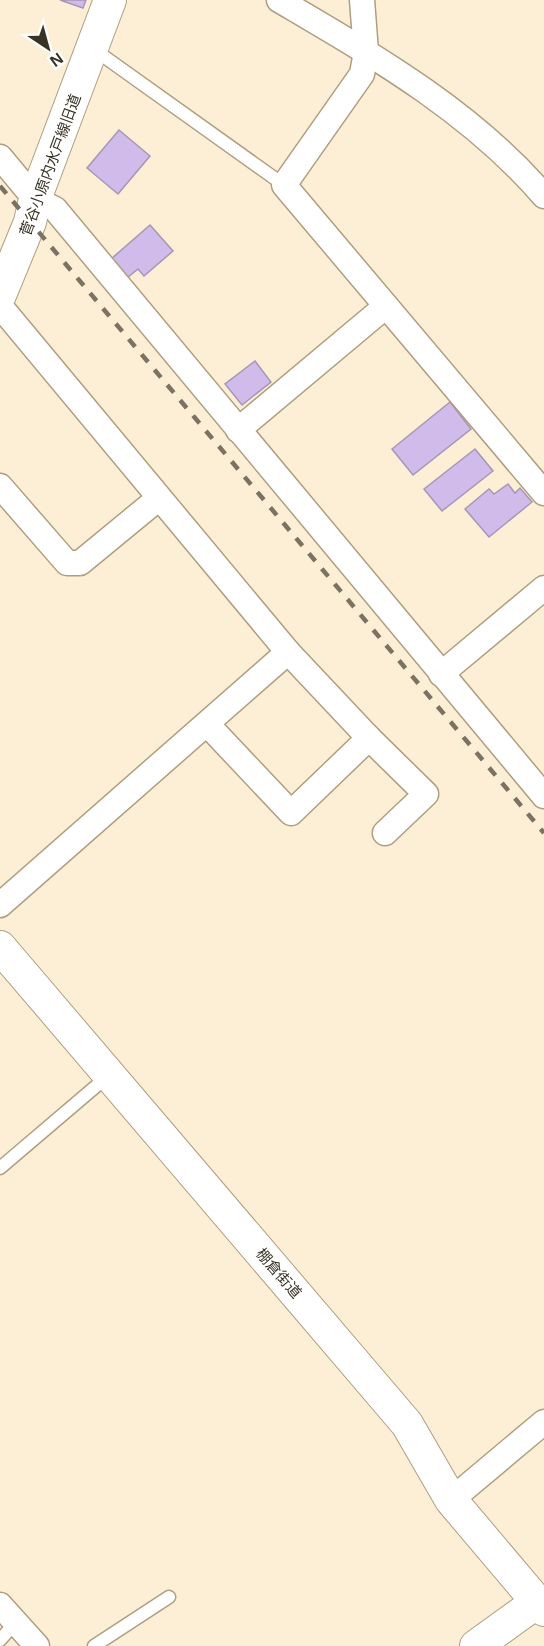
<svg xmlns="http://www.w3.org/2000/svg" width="544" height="1646" font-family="Helvetica,'Noto Sans JP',sans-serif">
<rect width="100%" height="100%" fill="#fdefd6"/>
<g fill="#d1bbea" stroke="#a597b5" stroke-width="1.5">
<path d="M60 0H86L83 8Z"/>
<path d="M119 130 150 156 118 194 87 168Z"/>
<path d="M150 225 173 251 144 276 138 269 127 278 111 259Z"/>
<path d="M255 361 271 382 242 405 225 384Z"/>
<path d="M450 402 471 429 413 475 392 449Z"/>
<path d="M475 449 493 471 442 511 424 489Z"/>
<path d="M508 484 515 493 520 488 532 502 489 537 465 509 489 489 494 494Z"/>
</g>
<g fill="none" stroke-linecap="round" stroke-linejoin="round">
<defs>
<g id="service">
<path d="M92 48 284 185"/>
<path d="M0 1168 108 1076"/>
<path d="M0 1640 16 1622"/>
<path d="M94 1646 169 1597"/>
</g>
<g id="minor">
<path d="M279 0C374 56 471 111 544 196"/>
<path d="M362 0 366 52 362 74 284 185 544 493"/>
<path d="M0 157 35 199 55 209 544 796"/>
<path d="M0 306 288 652 369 738 291 813 207 724"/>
<path d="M238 430 386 306"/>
<path d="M0 486 67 563H80L159 498"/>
<path d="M441 674 544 588"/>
<path d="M369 738 426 794 385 833"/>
<path d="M0 905 288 652"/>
<path d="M451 1500 544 1422"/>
<path d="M0 1605 37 1646"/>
</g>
<g id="tertiary">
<path d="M0 295 30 222 35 199 110 0"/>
<path d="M0 947 407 1424 451 1500 544 1610"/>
<path d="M476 1646 537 1602"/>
</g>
</defs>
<use href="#service" stroke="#af9e80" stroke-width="15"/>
<use href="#minor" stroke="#af9e80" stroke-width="27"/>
<use href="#tertiary" stroke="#af9e80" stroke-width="34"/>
<use href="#service" stroke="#fff" stroke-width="12"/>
<use href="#minor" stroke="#fff" stroke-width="24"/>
<use href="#tertiary" stroke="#fff" stroke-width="32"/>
<path stroke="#7b7261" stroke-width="4.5" stroke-dasharray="10 10" stroke-linecap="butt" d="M0 186 544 833"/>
</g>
<g text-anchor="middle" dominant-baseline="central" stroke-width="4.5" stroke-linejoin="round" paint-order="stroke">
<g font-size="15" fill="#393326" stroke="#fff">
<text transform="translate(50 165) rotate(-70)">菅谷小原内水戸線旧道</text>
<text transform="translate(279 1273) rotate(49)">棚倉街道</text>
</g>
</g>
<g transform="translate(48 48) rotate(144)" stroke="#ffffff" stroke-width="4.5" paint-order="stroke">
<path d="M0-4.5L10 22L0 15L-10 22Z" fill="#393326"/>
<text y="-9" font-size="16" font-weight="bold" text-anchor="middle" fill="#393326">N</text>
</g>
</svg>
